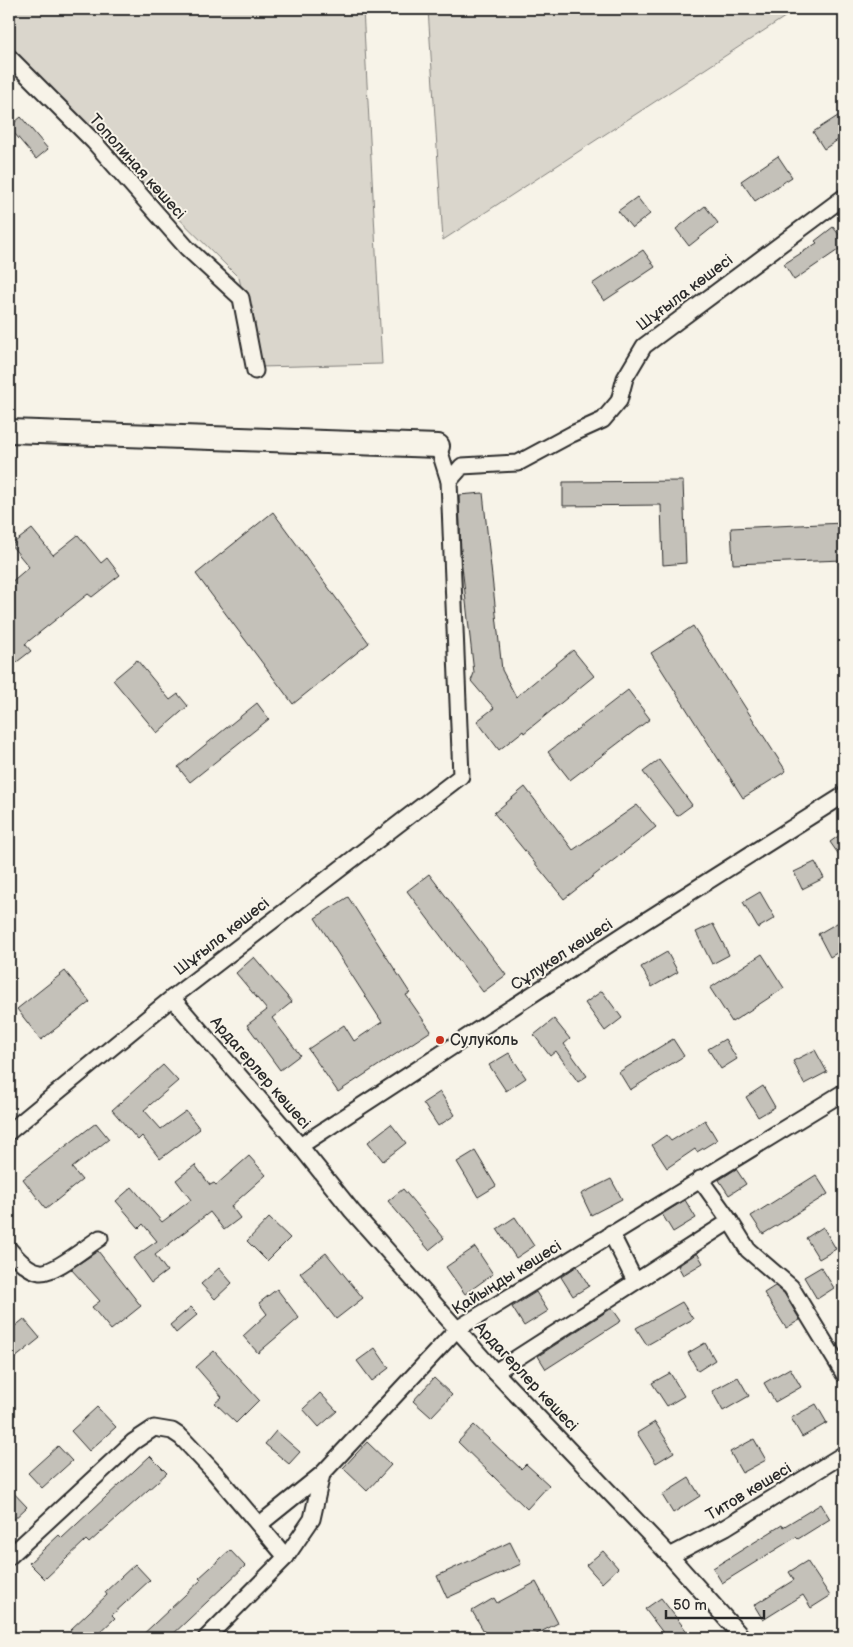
<svg xmlns="http://www.w3.org/2000/svg" width="853" height="1647" font-family="'Balsamiq Sans',sans-serif">
<rect width="100%" height="100%" fill="#f7f3e8"/>
<filter id="ink" filterUnits="userSpaceOnUse"><feTurbulence type="fractalNoise" baseFrequency=".02" numOctaves="2"/><feDisplacementMap in="SourceGraphic" scale="10" xChannelSelector="R" yChannelSelector="G"/><feConvolveMatrix kernelMatrix="1 2 1 2 8 2 1 2 1" color-interpolation-filters="sRGB"/></filter>
<g filter="url(#ink)">
<g fill="#dad6cc" stroke="#82807c">
<path d="M9 9H363L382 364 260 367 239 278 9 50Z"/>
<path d="M428 9H797L443 240Z"/>
</g>
<g fill="#c4c1b9" stroke="#2b2b2b">
<path d="M844 112V136L824 149 813 132Z"/>
<path d="M21 117 48 149 36 159 9 127Z"/>
<path d="M778 156 792 177 755 201 741 181Z"/>
<path d="M637 197 650 214 632 228 618 211Z"/>
<path d="M705 206 718 223 689 246 676 229Z"/>
<path d="M833 227 844 241V246L794 280 784 264 817 243 815 241Z"/>
<path d="M643 250 655 267 604 301 592 284Z"/>
<path d="M683 481 686 563 663 565 661 505 563 506V482Z"/>
<path d="M483 493 502 670 516 697 573 650 594 676 524 733 523 731 499 750 477 721 494 708 471 681 474 673 461 557 459 495Z"/>
<path d="M273 512 369 643 293 704 196 574Z"/>
<path d="M844 523V560L733 564 731 528Z"/>
<path d="M32 529 53 555 78 535 101 563 107 558 120 575 92 597 88 594 25 644 31 651 9 668V584L29 567 11 545Z"/>
<path d="M693 626 786 771 743 798 651 653Z"/>
<path d="M137 660 170 700 178 694 188 706 157 733 113 680Z"/>
<path d="M628 690 650 719 570 780 548 752Z"/>
<path d="M257 703 269 719 190 782 178 767Z"/>
<path d="M659 760 692 805 677 816 643 772Z"/>
<path d="M525 787 573 850 637 805 656 827 564 899 494 813Z"/>
<path d="M844 832V862L830 842Z"/>
<path d="M815 862 824 878 802 889 794 872Z"/>
<path d="M429 874 506 975 483 992 407 891Z"/>
<path d="M760 892 775 918 758 928 743 902Z"/>
<path d="M348 897 410 993 406 995 431 1031 338 1092 308 1049 344 1025 354 1041 382 1022 315 918Z"/>
<path d="M844 919V949L830 957 818 934Z"/>
<path d="M713 924 729 955 712 964 696 932Z"/>
<path d="M667 952 678 972 652 987 641 967Z"/>
<path d="M762 954 784 988 732 1022 710 988Z"/>
<path d="M254 957 292 1002 272 1018 300 1055 280 1070 247 1025 267 1010 236 973Z"/>
<path d="M65 971 90 1002 41 1040 17 1009Z"/>
<path d="M602 991 622 1018 605 1031 585 1003Z"/>
<path d="M554 1019 570 1039 564 1044 587 1076 578 1082 556 1051 550 1056 534 1035Z"/>
<path d="M673 1039 684 1056 630 1090 619 1072Z"/>
<path d="M725 1039 737 1059 721 1069 708 1049Z"/>
<path d="M815 1050 827 1072 804 1084 793 1061Z"/>
<path d="M509 1053 526 1078 506 1091 489 1065Z"/>
<path d="M163 1065 178 1081 144 1110 161 1129 186 1111 200 1129 160 1159 142 1136 138 1140 112 1110Z"/>
<path d="M763 1086 775 1107 758 1117 746 1097Z"/>
<path d="M440 1092 455 1115 438 1126 423 1103Z"/>
<path d="M705 1120 717 1140 697 1152 695 1149 667 1168 652 1145 666 1135 671 1141Z"/>
<path d="M96 1123 109 1139 72 1168 82 1180 46 1209 23 1179Z"/>
<path d="M391 1124 406 1143 383 1161 368 1142Z"/>
<path d="M475 1151 496 1186 478 1197 457 1162Z"/>
<path d="M249 1156 266 1175 231 1206 240 1218 224 1230 210 1212 155 1255 167 1271 151 1283 133 1258 157 1241 143 1224 139 1228 116 1201 132 1187 162 1222 191 1200 176 1180 195 1165 210 1185 214 1183 216 1185Z"/>
<path d="M736 1169 746 1184 729 1195 719 1180Z"/>
<path d="M816 1175 828 1194 763 1234 751 1216Z"/>
<path d="M611 1179 622 1199 591 1215 581 1194Z"/>
<path d="M403 1189 444 1238 429 1250 388 1201Z"/>
<path d="M685 1200 696 1218 673 1232 662 1214Z"/>
<path d="M515 1217 534 1246 516 1258 497 1229Z"/>
<path d="M269 1218 290 1238 267 1261 247 1241Z"/>
<path d="M823 1227 836 1249 819 1259 806 1238Z"/>
<path d="M475 1247 493 1274 465 1294 446 1267Z"/>
<path d="M98 1251 141 1306 111 1330 92 1307 100 1301 71 1269Z"/>
<path d="M326 1253 363 1298 336 1319 300 1273Z"/>
<path d="M697 1253 703 1263 683 1275 678 1266Z"/>
<path d="M577 1266 589 1286 573 1296 561 1277Z"/>
<path d="M821 1267 834 1288 817 1299 804 1277Z"/>
<path d="M219 1268 232 1283 215 1299 201 1284Z"/>
<path d="M775 1286 784 1293 800 1320 786 1328 764 1293Z"/>
<path d="M277 1289 299 1318 258 1353 243 1336 267 1314 259 1303Z"/>
<path d="M536 1292 548 1311 524 1326 512 1307Z"/>
<path d="M682 1302 693 1319 647 1345 636 1328Z"/>
<path d="M191 1307 198 1314 176 1333 170 1325Z"/>
<path d="M612 1308 621 1321 546 1369 538 1356Z"/>
<path d="M24 1319 40 1338 9 1363V1331Z"/>
<path d="M705 1343 715 1360 698 1371 688 1353Z"/>
<path d="M375 1348 389 1368 372 1381 357 1361Z"/>
<path d="M214 1351 259 1400 236 1423 215 1403 222 1397 196 1367Z"/>
<path d="M790 1368 801 1387 775 1402 764 1383Z"/>
<path d="M670 1373 684 1396 667 1406 652 1383Z"/>
<path d="M738 1377 749 1396 723 1411 712 1391Z"/>
<path d="M434 1378 452 1395 431 1417 413 1401Z"/>
<path d="M320 1393 337 1411 319 1427 303 1409Z"/>
<path d="M816 1404 827 1423 802 1437 791 1418Z"/>
<path d="M97 1407 116 1427 89 1451 71 1431Z"/>
<path d="M655 1422 674 1452 656 1463 637 1433Z"/>
<path d="M474 1425 521 1469 526 1464 549 1485 527 1509 458 1442Z"/>
<path d="M276 1431 300 1452 289 1464 265 1444Z"/>
<path d="M754 1439 766 1460 742 1473 730 1452Z"/>
<path d="M367 1442 391 1465 367 1491 343 1468Z"/>
<path d="M58 1446 72 1461 42 1488 28 1473Z"/>
<path d="M150 1456 167 1473 89 1543 86 1540 45 1579 29 1563 59 1535 62 1538Z"/>
<path d="M689 1478 700 1496 673 1513 662 1495Z"/>
<path d="M9 1488 27 1507 9 1524Z"/>
<path d="M821 1504 830 1519 798 1539 796 1537 722 1583 713 1568 782 1525 783 1527Z"/>
<path d="M510 1542 521 1564 447 1598 437 1576Z"/>
<path d="M230 1550 245 1566 169 1638H139L201 1580 199 1578Z"/>
<path d="M603 1551 618 1568 602 1583 586 1565Z"/>
<path d="M807 1561 830 1596 811 1608 803 1595 763 1620 754 1605 794 1580 789 1572Z"/>
<path d="M135 1564 150 1580 112 1615 115 1618 94 1638H78L70 1630 107 1595 105 1592Z"/>
<path d="M536 1582 558 1623 529 1638H488L472 1611 494 1598 497 1603Z"/>
<path d="M661 1598 692 1638H667L645 1609Z"/>
</g>
<g fill="none" stroke-linecap="round" stroke-linejoin="round">
<defs>
<g id="street">
<path d="M9 57 94 142 187 248 241 298 255 371"/>
<path d="M449 481 462 466 518 463 572 434 603 420 619 401 625 378 644 346 844 197"/>
<path d="M172 998 300 1146 352 1211 495 1372 670 1556 743 1638"/>
<path d="M9 1132 172 998 461 776 449 481 438 446"/>
<path d="M300 1146 634 928 844 795"/>
<path d="M730 1221 748 1250 791 1287 844 1374"/>
<path d="M611 1233 635 1281"/>
<path d="M9 1249C17 1258 27 1270 40 1272 54 1274 87 1246 100 1238"/>
<path d="M495 1372 730 1221 700 1179"/>
<path d="M260 1524 322 1474"/>
<path d="M670 1556 726 1527 844 1454"/>
<path d="M9 1557 133 1442 154 1428 172 1431 181 1437 215 1473 286 1557"/>
<path d="M206 1638 286 1557 312 1519 322 1474 457 1329 844 1092"/>
</g>
<path id="secondary" d="M9 431 438 446"/>
</defs>
<use href="#street" stroke="#2b2b2b" stroke-width="19"/>
<use href="#secondary" stroke="#2b2b2b" stroke-width="26"/>
<use href="#street" stroke="#f7f3e8" stroke-width="15"/>
<use href="#secondary" stroke="#f7f3e8" stroke-width="22"/>
</g>
</g>
<circle fill="#c8321e" stroke="#f7f3e8" stroke-width="2" cx="440" cy="1040" r="5"/>
<g text-anchor="middle" dominant-baseline="central" stroke-width="4" stroke-linejoin="round" paint-order="stroke">
<g font-size="16" fill="#2b2b2b" stroke="#f7f3e8">
<text transform="translate(137 167) rotate(48)">Тополиная көшесі</text>
<text transform="translate(685 293) rotate(-37)">Шұғыла көшесі</text>
<text transform="translate(222 937) rotate(-38)">Шұғыла көшесі</text>
<text transform="translate(562 955) rotate(-33)">Сұлукөл көшесі</text>
<text transform="translate(260 1073) rotate(49)">Ардагерлер көшесі</text>
<text transform="translate(507 1278) rotate(-32)">Қайыңды көшесі</text>
<text transform="translate(526 1377) rotate(47)">Ардагерлер көшесі</text>
<text transform="translate(749 1492) rotate(-31)">Титов көшесі</text>
</g>
<g font-size="16" fill="#2b2b2b" stroke="#f7f3e8" text-anchor="start">
<text x="450" y="1040">Сулуколь</text>
</g>
</g>
<rect width="853" height="1647" fill="none" stroke="#f7f3e8" stroke-width="30"/>
<rect x="15" y="15" width="823" height="1617" fill="none" stroke="#2b2b2b" stroke-width="2" filter="url(#ink)"/>
<path d="M666 1610v8h98v-8" fill="none" stroke="#2b2b2b" stroke-width="2.5"/>
<text x="673" y="1610" font-size="15" fill="#2b2b2b" stroke="#f7f3e8" stroke-width="4" paint-order="stroke">50 m</text>
</svg>
